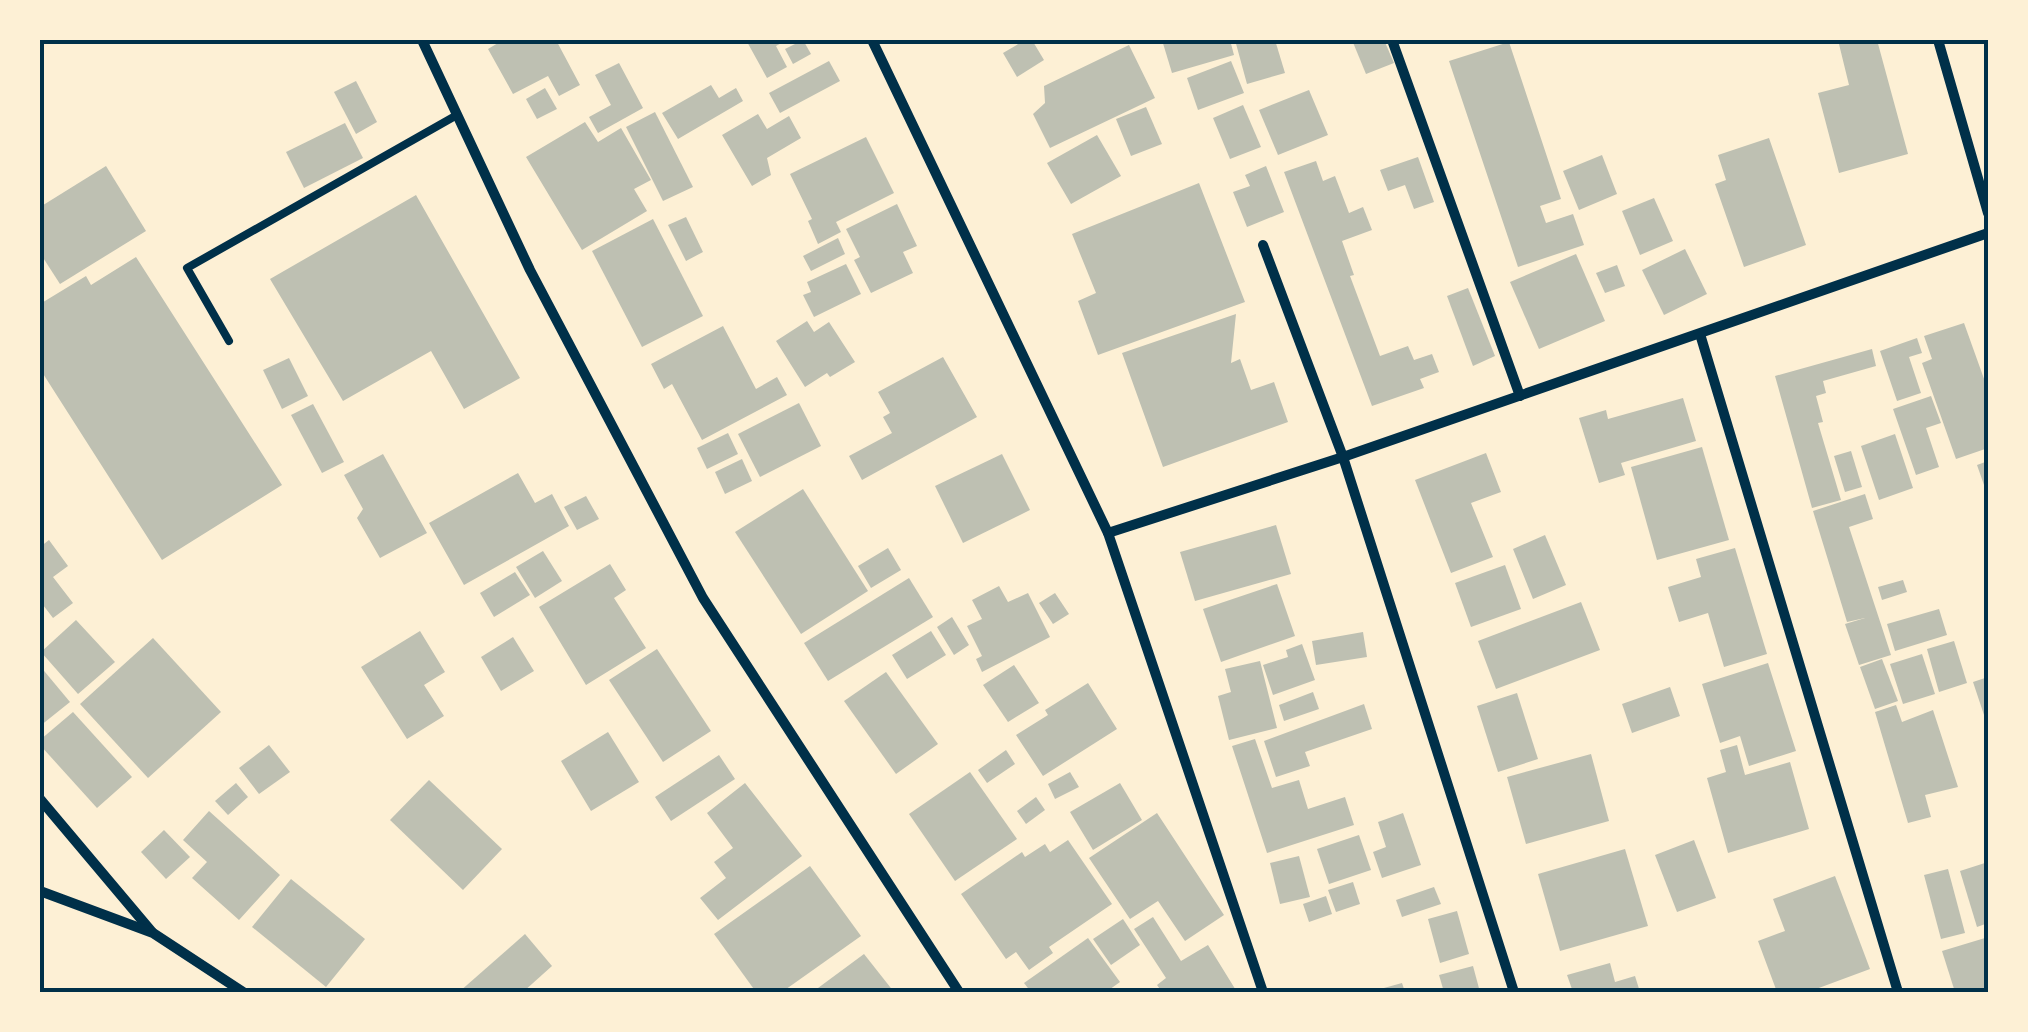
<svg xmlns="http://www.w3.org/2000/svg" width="2028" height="1032" font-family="'Golos Text',sans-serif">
<rect width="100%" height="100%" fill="#fdf0d5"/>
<g fill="#bec0b2">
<path d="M503 40H556L580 85 559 96 548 76 513 94 488 49Z"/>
<path d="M746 40H787L776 46 787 67 767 78Z"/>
<path d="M803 40 811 54 793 64 785 49Z"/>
<path d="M1025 40H1032L1044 60 1017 77 1003 53Z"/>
<path d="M1162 40H1230L1234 55 1172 73Z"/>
<path d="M1235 40H1275L1285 73 1247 84Z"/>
<path d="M1352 40H1384L1394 63 1366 74Z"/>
<path d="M1838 40H1877L1908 154 1839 173 1818 93 1849 85Z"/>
<path d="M1509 42 1561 199 1540 206 1546 223 1573 214 1584 245 1518 267 1449 61Z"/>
<path d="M1129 45 1155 98 1050 148 1033 114 1045 103 1044 86Z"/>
<path d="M829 61 840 81 780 113 769 93Z"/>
<path d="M1231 61 1244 93 1198 110 1187 78Z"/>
<path d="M619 63 643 108 598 133 589 117 611 105 595 75Z"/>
<path d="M356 81 377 122 356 134 334 92Z"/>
<path d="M711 85 719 98 736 88 743 101 678 139 662 113Z"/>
<path d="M545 88 557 109 537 119 526 99Z"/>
<path d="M1309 90 1328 135 1278 155 1259 110Z"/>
<path d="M1243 105 1261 147 1230 159 1213 118Z"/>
<path d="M1146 107 1162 144 1131 156 1116 119Z"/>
<path d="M655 112 693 187 663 201 626 127Z"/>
<path d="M758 114 767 129 789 116 801 138 767 158 771 175 752 186 722 135Z"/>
<path d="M585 122 598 142 621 128 651 180 634 189 647 211 582 250 526 157Z"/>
<path d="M345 123 363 158 304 188 286 152Z"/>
<path d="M1097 135 1121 176 1071 204 1047 163Z"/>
<path d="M866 137 894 193 836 222 841 232 818 244 808 221 812 219 790 174Z"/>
<path d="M1769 138 1806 245 1744 267 1715 184 1726 180 1718 155Z"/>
<path d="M1602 155 1617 194 1579 210 1563 171Z"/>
<path d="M1418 157 1434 202 1414 209 1405 185 1388 191 1380 170Z"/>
<path d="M1316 161 1323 181 1335 176 1349 213 1363 207 1372 230 1342 241 1354 275 1350 276 1380 356 1408 346 1414 360 1432 354 1439 372 1420 379 1424 388 1372 406 1284 172Z"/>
<path d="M106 166 146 231 60 284 40 253V207Z"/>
<path d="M1266 166 1284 212 1247 227 1233 192 1250 186 1245 175Z"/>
<path d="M1199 183 1245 302 1098 355 1078 301 1096 293 1072 234Z"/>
<path d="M416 195 520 378 464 409 431 351 343 401 270 279Z"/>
<path d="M1654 198 1673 241 1640 255 1622 211Z"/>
<path d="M897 204 917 246 903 252 913 273 871 293 854 260 860 257 846 229Z"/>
<path d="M686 217 703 252 686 261 668 225Z"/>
<path d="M653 219 703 316 642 347 592 251Z"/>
<path d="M838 238 845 254 811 271 803 256Z"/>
<path d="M1685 249 1707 294 1664 315 1642 270Z"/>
<path d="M1576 254 1605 321 1539 349 1510 282Z"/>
<path d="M136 257 282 485 162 560 40 369V304L86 276 91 285Z"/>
<path d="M846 264 861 294 814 317 803 295 811 292 807 282Z"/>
<path d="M1617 265 1625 286 1605 293 1596 273Z"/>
<path d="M1468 288 1495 356 1473 366 1447 296Z"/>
<path d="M1236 314 1231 363 1240 359 1251 390 1274 382 1288 422 1163 467 1122 353Z"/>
<path d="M807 321 814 332 829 322 855 362 830 377 827 373 805 387 776 341Z"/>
<path d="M1964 323 1988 390V448L1956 459 1922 363 1932 359 1924 336Z"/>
<path d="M723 326 756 389 777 377 787 395 702 440 672 384 664 389 651 364Z"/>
<path d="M1917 338 1922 353 1909 357 1921 393 1897 401 1880 351Z"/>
<path d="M1872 349 1876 366 1823 381 1826 393 1816 396 1823 422 1818 423 1841 500 1812 508 1775 376Z"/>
<path d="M943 357 977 417 862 480 849 456 892 433 883 417 890 413 878 392Z"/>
<path d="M289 358 308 396 282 409 263 370Z"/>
<path d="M1931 396 1941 423 1926 428 1939 467 1916 475 1893 409Z"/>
<path d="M1683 398 1696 441 1621 463 1625 475 1599 483 1579 418 1606 410 1608 419Z"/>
<path d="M799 403 821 446 760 477 738 434Z"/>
<path d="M313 404 344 462 322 473 291 415Z"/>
<path d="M728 433 738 454 707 469 697 448Z"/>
<path d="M1895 434 1913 488 1879 500 1861 446Z"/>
<path d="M1702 447 1729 540 1657 560 1631 467Z"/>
<path d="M1851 451 1862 487 1845 492 1834 456Z"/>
<path d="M1486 453 1501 492 1471 503 1493 557 1451 573 1415 480Z"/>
<path d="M383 454 427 533 380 558 357 518 363 509 344 475Z"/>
<path d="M1002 454 1030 510 963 543 935 486Z"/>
<path d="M742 459 752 481 725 494 715 472Z"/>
<path d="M1988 461V483L1984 485 1977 465Z"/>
<path d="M518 473 535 503 552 494 569 526 464 585 429 523Z"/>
<path d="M803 489 868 591 801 634 735 532Z"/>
<path d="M1865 494 1873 519 1849 527 1891 655 1859 665 1845 624 1865 618 1847 622 1813 511Z"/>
<path d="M586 496 599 519 577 530 564 507Z"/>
<path d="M1276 525 1291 574 1195 601 1180 552Z"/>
<path d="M1545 535 1566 585 1533 599 1513 549Z"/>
<path d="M49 540 68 566 53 577 73 603 53 618 40 601V547Z"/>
<path d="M888 548 901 570 871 588 858 566Z"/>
<path d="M1735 548 1767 654 1724 667 1708 613 1679 622 1668 587 1701 577 1696 559Z"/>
<path d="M543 551 562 581 535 598 516 567Z"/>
<path d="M610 564 626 590 614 598 646 648 586 685 539 607Z"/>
<path d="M1505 565 1521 609 1471 627 1455 583Z"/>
<path d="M515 572 530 595 494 617 480 593Z"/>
<path d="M909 578 933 617 828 681 804 643Z"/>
<path d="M1903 580 1907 592 1882 600 1878 587Z"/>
<path d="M1277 584 1295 636 1221 662 1203 609Z"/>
<path d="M999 586 1008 602 1028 593 1050 637 982 672 976 659 982 656 967 626 982 619 972 600Z"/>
<path d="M1055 593 1069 614 1053 624 1039 603Z"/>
<path d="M1581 602 1600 650 1496 689 1478 641Z"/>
<path d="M1939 609 1947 635 1895 651 1887 624Z"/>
<path d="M952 617 969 645 954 655 937 627Z"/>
<path d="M76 620 115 662 78 694 41 652Z"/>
<path d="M420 631 445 672 424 685 444 716 407 739 361 667Z"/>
<path d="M931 631 946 655 907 679 892 655Z"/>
<path d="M1363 632 1367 657 1316 665 1312 641Z"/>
<path d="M513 637 534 671 501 691 481 657Z"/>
<path d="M153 638 221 712 148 778 80 704Z"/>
<path d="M1954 641 1967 683 1939 692 1927 649Z"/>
<path d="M1302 644 1315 680 1273 695 1263 665 1288 657 1286 650Z"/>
<path d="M657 649 711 731 663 762 609 680Z"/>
<path d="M1922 654 1935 694 1903 704 1890 664Z"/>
<path d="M1882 659 1898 701 1875 709 1860 667Z"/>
<path d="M1260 661 1277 728 1229 740 1218 696 1231 692 1225 669Z"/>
<path d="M1768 663 1796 751 1749 766 1740 736 1720 743 1702 684Z"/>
<path d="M1014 665 1039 703 1008 722 983 685Z"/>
<path d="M40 666 70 702 40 726Z"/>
<path d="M886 672 938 744 896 774 844 701Z"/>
<path d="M1988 677V715H1984L1973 682Z"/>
<path d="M1088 683 1117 729 1043 776 1016 735 1048 715 1045 710Z"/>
<path d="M1670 687 1680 716 1632 733 1622 704Z"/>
<path d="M1313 692 1319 709 1284 721 1279 705Z"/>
<path d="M1517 693 1538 759 1498 772 1477 706Z"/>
<path d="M1364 704 1372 729 1305 752 1310 766 1276 777 1264 741Z"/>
<path d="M1896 705 1902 722 1933 710 1958 787 1925 795 1931 817 1908 823 1875 712Z"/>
<path d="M73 712 132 777 97 808 40 745V740Z"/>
<path d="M608 732 639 782 591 811 561 761Z"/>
<path d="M1255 739 1272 788 1299 780 1308 809 1345 797 1354 825 1267 853 1232 746Z"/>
<path d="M269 745 290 772 259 794 239 768Z"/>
<path d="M1737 745 1745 775 1790 762 1809 829 1728 853 1707 778 1726 772 1720 750Z"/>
<path d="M1006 750 1015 764 987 783 978 770Z"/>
<path d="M1591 754 1609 821 1526 844 1507 777Z"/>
<path d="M719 755 735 779 671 821 655 797Z"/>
<path d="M970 772 1017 839 955 881 909 814Z"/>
<path d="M1070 772 1079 787 1055 799 1048 784Z"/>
<path d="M429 780 502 849 463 890 390 820Z"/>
<path d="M236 783 248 797 228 815 215 801Z"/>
<path d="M745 783 802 856 718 920 700 898 726 878 714 862 733 848 707 813Z"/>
<path d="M1120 783 1142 820 1093 850 1070 812Z"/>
<path d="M1036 797 1045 810 1026 824 1017 811Z"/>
<path d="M209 811 280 875 239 920 192 878 207 862 183 840Z"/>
<path d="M1157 813 1224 915 1185 941 1158 901 1130 919 1089 858Z"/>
<path d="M1403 813 1421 865 1382 878 1373 852 1386 847 1378 822Z"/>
<path d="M164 830 190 857 166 879 141 852Z"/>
<path d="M1359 835 1371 870 1329 884 1317 849Z"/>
<path d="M1068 840 1112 904 1049 947 1053 953 1029 970 1016 952 1006 959 961 894 1022 852 1025 857 1045 844 1050 852Z"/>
<path d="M1694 840 1716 898 1677 912 1655 855Z"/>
<path d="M1625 849 1648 926 1560 951 1538 874Z"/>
<path d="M1299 856 1310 897 1280 904 1270 863Z"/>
<path d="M1988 862V923L1977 927 1960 871Z"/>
<path d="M810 866 861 936 782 992H756L714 934Z"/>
<path d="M1948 869 1965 933 1941 939 1924 875Z"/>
<path d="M1835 876 1870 969 1808 992H1777L1758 941 1785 931 1773 899Z"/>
<path d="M291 879 365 939 326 987 252 927Z"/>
<path d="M1353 882 1360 904 1336 912 1328 890Z"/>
<path d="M1434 887 1441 904 1402 917 1396 900Z"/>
<path d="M1326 896 1332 914 1309 922 1303 904Z"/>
<path d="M1457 911 1469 954 1440 963 1428 919Z"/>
<path d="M1153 917 1181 961 1208 945 1237 992H1162L1157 985 1166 978 1134 929Z"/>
<path d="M1123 919 1140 945 1111 965 1093 939Z"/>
<path d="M525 934 552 966 523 992H459Z"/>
<path d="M1088 938 1120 982 1106 992H1031L1024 983Z"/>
<path d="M1985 938 1988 992H1955L1942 951Z"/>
<path d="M864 954 894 992H821L818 988Z"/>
<path d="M1610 963 1615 982 1635 976 1640 992H1573L1567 975Z"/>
<path d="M1473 966 1480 992H1444L1439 975Z"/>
<path d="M1402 983 1405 992H1373V991Z"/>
</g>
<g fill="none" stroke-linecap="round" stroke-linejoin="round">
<path stroke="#003049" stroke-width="8" d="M229 341 187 268 457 115"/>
<g stroke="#003049" stroke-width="10">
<path d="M422 40 530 270 703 598 959 992"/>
<path d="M872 40 1108 533 1263 992"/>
<path d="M1392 40 1520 396"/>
<path d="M1938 40 1988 213"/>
<path d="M1263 245 1343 457 1514 992"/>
<path d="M1700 334 1898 992"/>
<path d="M1108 533 1343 457 1988 233"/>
<path d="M40 799 152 932"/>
<path d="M40 891 153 933 243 992"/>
</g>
</g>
<rect width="2028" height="1032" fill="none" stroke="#fdf0d5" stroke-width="85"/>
<rect x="42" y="42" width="1944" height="948" fill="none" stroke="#003049" stroke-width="4"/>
</svg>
